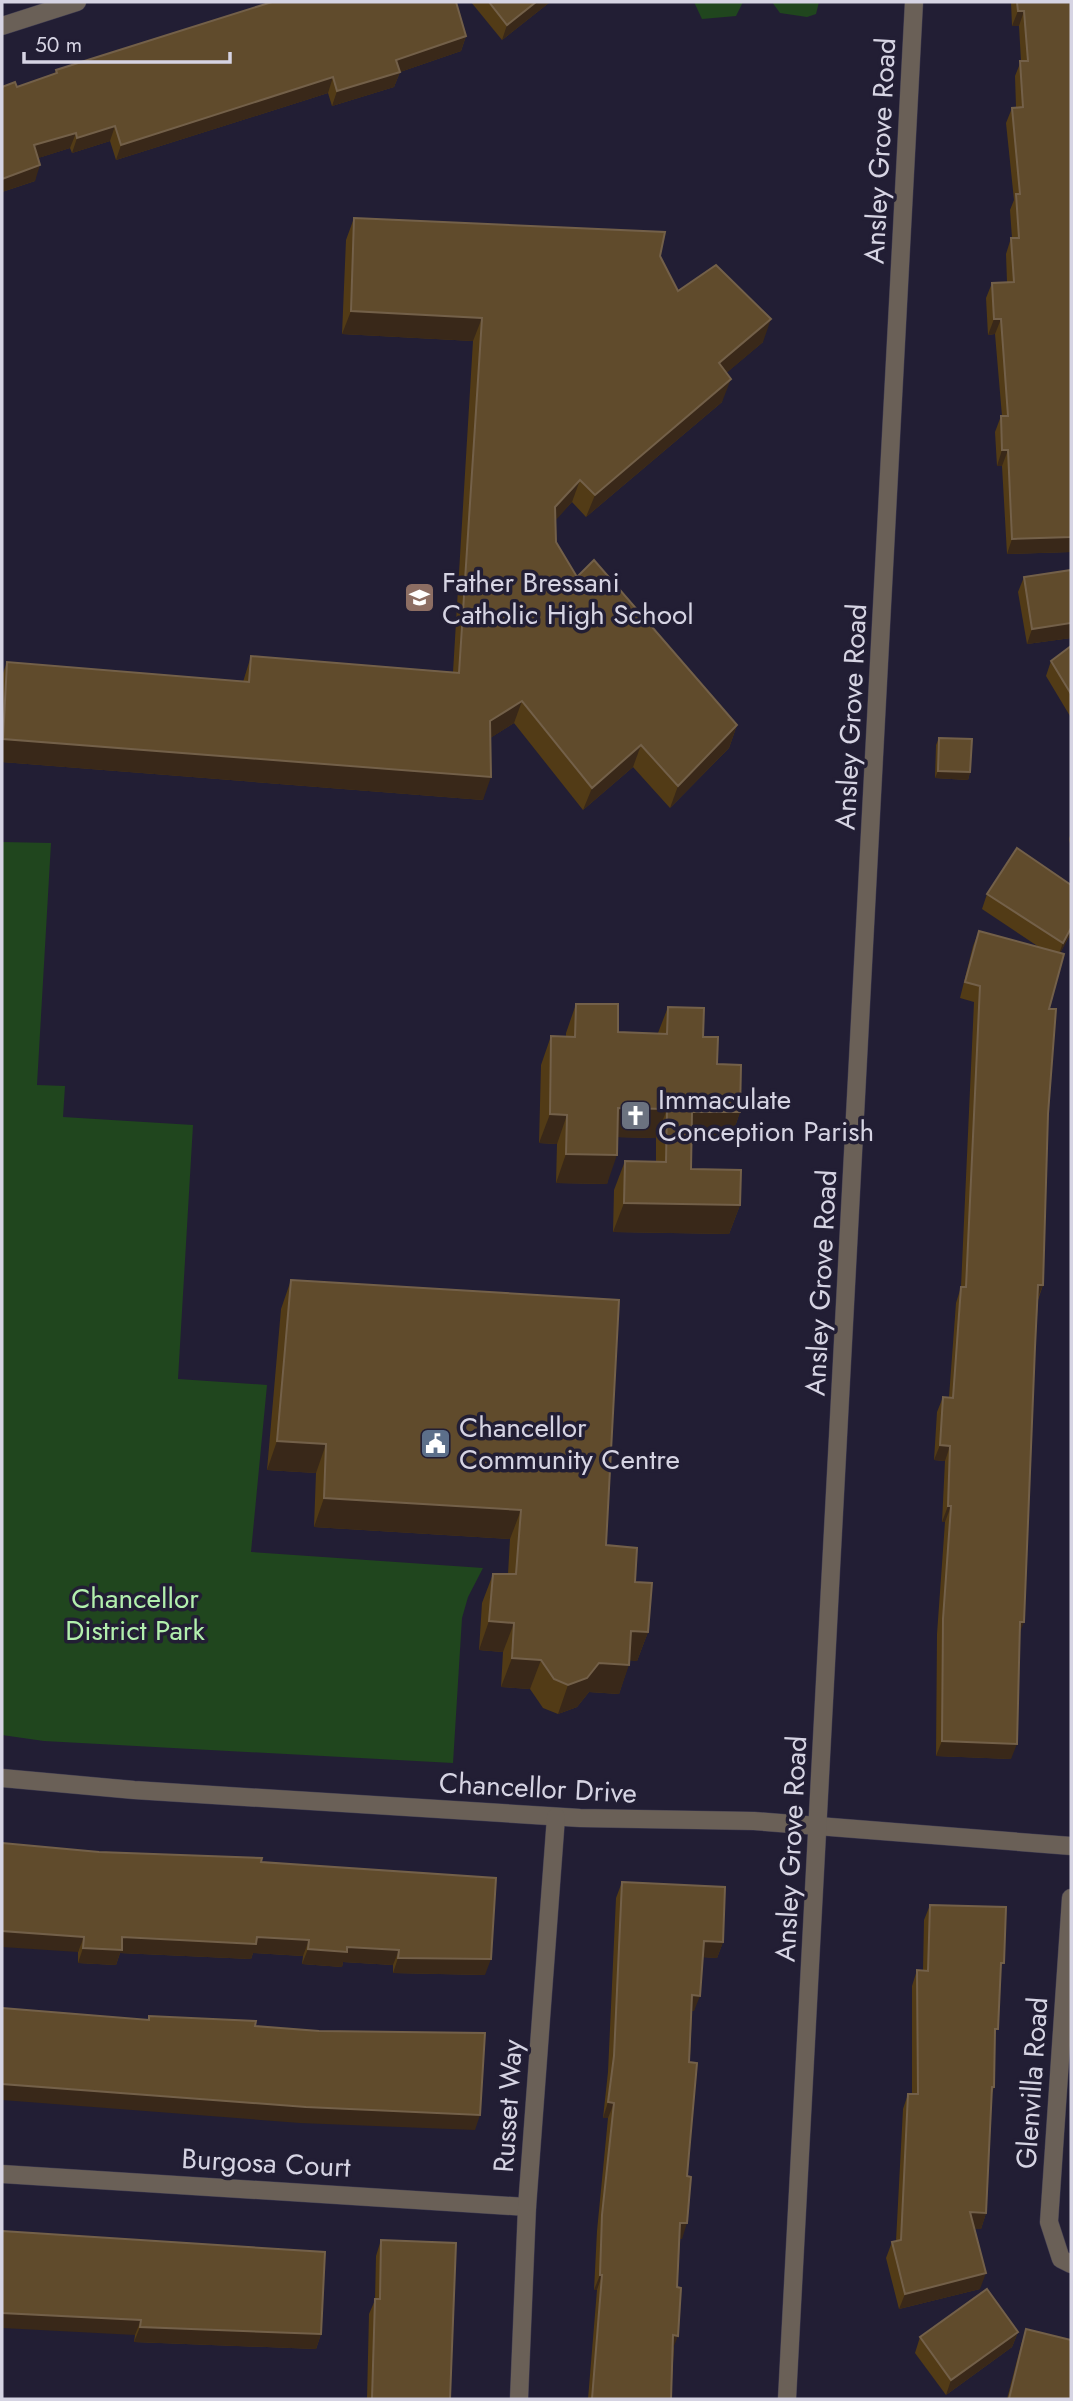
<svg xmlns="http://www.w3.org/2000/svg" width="1073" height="2401" font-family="Jost,sans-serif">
<rect width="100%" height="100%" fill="#221e34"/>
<g fill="#20461e">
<path d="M694 2H743L736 16 702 19Z"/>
<path d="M772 2H819L816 14 807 17 780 13Z"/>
<path d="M2 842 51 843 37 1085 65 1086 63 1117 193 1125 178 1379 267 1385 251 1552 483 1568 468 1597 462 1618 453 1763 44 1741 2 1735Z"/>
</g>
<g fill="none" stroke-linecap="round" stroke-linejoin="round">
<defs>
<g id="minor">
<path d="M2 26 77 2"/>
<path d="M2 1778 134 1790 580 1818 754 1821 1071 1846"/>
<path d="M1071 1898 1049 2222 1061 2259 1071 2264"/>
<path d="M2 2174 527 2207"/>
<path d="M519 2399 527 2207 556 1817"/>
<path d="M787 2399 914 2"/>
</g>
</defs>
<use href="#minor" stroke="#3f3b50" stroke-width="19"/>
<use href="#minor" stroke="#6a6057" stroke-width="18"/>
</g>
<g fill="#523b16">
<path d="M471 2H550L502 40Z"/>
<path d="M1011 2H1071V552L1007 554 1002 466H997L995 432 1001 416H1002L995 334 988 335 986 298 992 283 1007 282 1006 254 1011 238H1012L1010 210 1014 200 1006 123 1012 108 1016 107 1015 76 1021 61 1019 26H1012Z"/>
<path d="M466 36 461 51 400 72 394 87 332 106 328 93 116 160 110 141 72 153 70 148 38 158 35 181 2 192V87H17L55 73 56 70Z"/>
<path d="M354 218 660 256 678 291 763 342 726 373 722 402 586 517 572 502 555 520 556 542 577 577 737 725 729 748 670 808 633 767 583 810 514 723 490 738 483 800 2 762V676L7 662 243 682 251 656 453 672 473 341 342 334 346 240Z"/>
<path d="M1071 570V638L1027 644 1018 592 1024 577Z"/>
<path d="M1071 646V715L1070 716 1046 676 1051 661Z"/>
<path d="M939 738 970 772 968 780 935 778 936 745Z"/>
<path d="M1071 832V849L1069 839Z"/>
<path d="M987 894 1071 933 1060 953 1049 1009 1048 1114 1043 1285 1038 1300 1011 1759 936 1756 937 1634 945 1522H942L945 1461 934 1460 937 1412 943 1397H949L956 1303 961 1287 974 1002 960 998 973 946 979 931 1039 947 982 909Z"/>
<path d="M576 1004 618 1032 658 1033 668 1007 703 1037 740 1112 730 1141H692L691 1169 740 1205 729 1234 613 1232 614 1190 625 1161 656 1162V1138L618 1137 607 1184 556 1183 557 1144 539 1143 541 1065 551 1036H566V1033Z"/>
<path d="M291 1280 606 1545 635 1582 648 1632 637 1661 630 1660 619 1694 589 1692 577 1707 558 1714 543 1708 530 1689 501 1687 503 1652 479 1650 482 1603 493 1574H508L510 1539 314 1527 316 1473 267 1470 281 1309Z"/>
<path d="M99 1852 261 1862 485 1975 393 1973V1965L343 1962 342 1967 302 1964 303 1956 253 1953 251 1959 120 1953 116 1965 78 1963V1952Z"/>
<path d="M622 1882 723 1942 717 1958 703 1957 694 2011H692L682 2239 680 2238 671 2399H588L597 2290H594L597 2231 608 2118H603L608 2072 616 1898Z"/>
<path d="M930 1905 1001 1973 995 2038 994 2087 991 2096 986 2213 981 2229 974 2228 980 2289 899 2309 886 2258 892 2242 896 2241 903 2109 908 2094H912V1986L917 1970H923L924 1920Z"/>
<path d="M2 2231 321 2334 316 2349 134 2342 135 2335Z"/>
<path d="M381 2240 450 2399H367L369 2314 375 2300 376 2256Z"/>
<path d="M1026 2329 1071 2399H1007L1021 2345Z"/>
<path d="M1018 2332 1012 2347 946 2395 915 2353 920 2337Z"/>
</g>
<g fill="#392819">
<path d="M536 2H550L502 40 507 25Z"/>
<path d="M1018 11H1024L1019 26H1012Z"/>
<path d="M466 36 461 51 400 72 394 87 332 106 337 91 396 60Z"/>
<path d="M333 77 328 93 116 160 121 145Z"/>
<path d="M115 126 110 141 72 153 77 138Z"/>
<path d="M76 133 70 148 29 161 34 145Z"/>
<path d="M40 165 35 181 2 192V179Z"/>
<path d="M351 311 482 318 473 341 342 334Z"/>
<path d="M771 319 763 342 711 386 719 363Z"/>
<path d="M994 319H1001L995 334 988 335Z"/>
<path d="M731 379 722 402 586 517 595 495Z"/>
<path d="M1002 450H1008L1002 466H997Z"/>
<path d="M580 480 572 502 547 530 555 507Z"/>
<path d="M1071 537V552L1007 554 1012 539Z"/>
<path d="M1071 623V638L1027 644 1032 629Z"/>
<path d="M522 701 514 723 481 744 490 721Z"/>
<path d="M737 725 729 748 670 808 678 786Z"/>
<path d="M3 739 491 777 483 800 2 762V744Z"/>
<path d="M641 745 633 767 583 810 592 788Z"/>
<path d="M938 771 970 772 968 780 935 778Z"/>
<path d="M1071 928V933L1057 959 1063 943Z"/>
<path d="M618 1108 667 1109 656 1138 608 1137Z"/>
<path d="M692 1112H740L730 1141H682Z"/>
<path d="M550 1114 567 1115 557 1144 539 1143Z"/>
<path d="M566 1154 617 1155 607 1184 556 1183Z"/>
<path d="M624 1203 740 1205 729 1234 613 1232Z"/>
<path d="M1038 1285H1043L1037 1300Z"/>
<path d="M277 1441 326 1444 316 1473 267 1470Z"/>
<path d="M940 1445 950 1446 945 1461 934 1460Z"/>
<path d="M324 1498 521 1510 510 1539 314 1527Z"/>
<path d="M948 1506H951L945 1522H942Z"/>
<path d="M489 1621 514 1623 503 1652 479 1650Z"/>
<path d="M1020 1622H1024L1018 1638Z"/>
<path d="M631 1631 648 1632 637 1661 621 1660Z"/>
<path d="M512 1658 541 1660 530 1689 501 1687Z"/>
<path d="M599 1663 629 1665 619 1694 589 1692 577 1707 558 1714 568 1685Z"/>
<path d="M942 1741 1017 1744 1011 1759 936 1756Z"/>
<path d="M2 1931 84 1937 78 1952 2 1947Z"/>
<path d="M122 1937H257L309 1940 303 1956 253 1953 251 1959 120 1953 116 1965 78 1963 83 1948Z"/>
<path d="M704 1941 723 1942 717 1958 698 1957Z"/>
<path d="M347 1947 399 1950 393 1965 343 1962 342 1967 302 1964 308 1949Z"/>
<path d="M398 1958 491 1959 485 1975 393 1973Z"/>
<path d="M692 1995 700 1996 694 2011 687 2010Z"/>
<path d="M2 2084 480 2115 475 2130 300 2123 2 2100Z"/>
<path d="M608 2102 614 2103 608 2118H603Z"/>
<path d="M970 2212 986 2213 981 2229 965 2228Z"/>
<path d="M680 2223H687L682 2239 675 2238Z"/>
<path d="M986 2273 980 2289 899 2309 905 2294Z"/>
<path d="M600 2275H602L597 2290H594Z"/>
<path d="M2 2313 141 2320 135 2335 2 2328Z"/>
<path d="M140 2327 321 2334 316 2349 134 2342Z"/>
<path d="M1018 2332 1012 2347 946 2395 951 2380Z"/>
<path d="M673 2335 678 2336 672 2351Z"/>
</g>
<g fill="#604b2c" stroke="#736049" stroke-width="2">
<path d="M272 2H456L466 36 396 60 400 72 337 91 333 77 121 145 115 126 77 138 76 133 34 145 40 165 2 179V87L15 82 17 87 57 73 56 70Z"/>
<path d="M489 2H536L507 25Z"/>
<path d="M1017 2H1071V537L1012 539 1008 450H1002L1001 416H1008L1001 319H994L992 283 1014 282 1011 238H1019L1016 194H1020L1012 108 1023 107 1020 61H1028L1024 11H1018Z"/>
<path d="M354 218 665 232 660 256 678 291 716 265 771 319 719 363 731 379 595 495 580 480 555 507 556 542 577 577 594 560 737 725 678 786 641 745 592 788 522 701 490 721 491 777 3 739 7 662 249 682 251 656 459 673 482 318 351 311Z"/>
<path d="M1071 570V623L1032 629 1024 577Z"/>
<path d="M1071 646V694L1051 661Z"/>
<path d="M939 738 972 739 970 772 938 771Z"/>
<path d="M1017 848 1071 885V928L1063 943 987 894Z"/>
<path d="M979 931 1064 954 1049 1009H1056L1048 1114 1043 1285H1038L1035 1347 1024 1622H1020L1017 1744 942 1741 943 1619 951 1506H948L950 1446 940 1445 943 1397 953 1398 961 1287H966L980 986 965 982Z"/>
<path d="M576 1004H618V1032L667 1034 668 1007 704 1008 703 1037H718L717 1064 741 1065 740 1112H692L691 1169 741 1170 740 1205 624 1203 625 1161 666 1162 667 1109 618 1108 617 1155 566 1154 567 1115 550 1114 551 1036 575 1037Z"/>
<path d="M291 1280 619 1300 606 1545 637 1548 635 1582 652 1583 648 1632 631 1631 629 1665 599 1663 587 1678 568 1685 554 1679 541 1660 512 1658 514 1623 489 1621 493 1574H516L521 1510 324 1498 326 1444 277 1441Z"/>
<path d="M2 1843 99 1852 262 1858 261 1862 496 1878 491 1959 398 1958 399 1950 347 1947V1952L308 1949 309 1940 257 1937 256 1944 122 1937V1950L83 1948 84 1937 2 1931Z"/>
<path d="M622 1882 725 1887 723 1942 704 1941 700 1996 692 1995 689 2062 697 2063 687 2176 691 2177 687 2223H680L677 2287 681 2288 678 2336 673 2335 671 2399H592L602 2275H600L602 2215 614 2103 608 2102 614 2056Z"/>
<path d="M930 1905 1006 1907 1004 1963H1001L998 2029H995L994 2087H992L986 2213 970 2212 986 2273 905 2294 892 2242 901 2240 908 2094H918L917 1970 928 1971Z"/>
<path d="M2 2008 149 2020V2016L256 2021 255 2026 319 2031 485 2033 480 2115 306 2107 2 2084Z"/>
<path d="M2 2231 325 2252 321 2334 140 2327 141 2320 2 2313Z"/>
<path d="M381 2240 456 2243 450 2399H372L375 2299H380Z"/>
<path d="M987 2289 1018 2332 951 2380 920 2337Z"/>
<path d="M1026 2329 1071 2340V2399H1009Z"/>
</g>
<defs>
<symbol id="school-square" viewBox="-11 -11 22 22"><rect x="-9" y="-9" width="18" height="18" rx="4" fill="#8d6e63" stroke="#221e34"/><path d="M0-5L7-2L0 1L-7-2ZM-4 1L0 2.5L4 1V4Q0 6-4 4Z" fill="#fff"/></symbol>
<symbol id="church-square" viewBox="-11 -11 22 22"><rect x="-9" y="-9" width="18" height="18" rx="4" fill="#6b7280" stroke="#221e34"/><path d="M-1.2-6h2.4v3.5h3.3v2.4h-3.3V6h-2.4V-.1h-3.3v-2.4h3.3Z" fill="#fff"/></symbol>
<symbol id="civic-square" viewBox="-11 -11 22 22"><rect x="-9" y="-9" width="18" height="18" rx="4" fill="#5c6f8a" stroke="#221e34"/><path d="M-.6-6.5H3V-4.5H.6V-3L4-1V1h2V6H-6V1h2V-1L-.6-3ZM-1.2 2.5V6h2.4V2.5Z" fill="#fff"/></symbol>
</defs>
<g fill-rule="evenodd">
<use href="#school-square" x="402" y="580" width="35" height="35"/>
<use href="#church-square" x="618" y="1098" width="35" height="35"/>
<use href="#civic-square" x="418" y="1426" width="35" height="35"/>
</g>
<g text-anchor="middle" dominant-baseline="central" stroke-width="7" stroke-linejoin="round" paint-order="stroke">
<g font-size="28" fill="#d6d4e3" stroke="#221e34">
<text transform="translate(880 151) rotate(-87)">Ansley Grove Road</text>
<text transform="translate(851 717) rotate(-87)">Ansley Grove Road</text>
<text transform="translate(821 1283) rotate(-87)">Ansley Grove Road</text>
<text transform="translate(538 1788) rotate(3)">Chancellor Drive</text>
<text transform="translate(791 1849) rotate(-87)">Ansley Grove Road</text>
<text transform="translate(1032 2083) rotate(-86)">Glenvilla Road</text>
<text transform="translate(508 2106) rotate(-86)">Russet Way</text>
<text transform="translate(266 2163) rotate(3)">Burgosa Court</text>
</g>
<g font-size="28" fill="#d6d4e3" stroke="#221e34" text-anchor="start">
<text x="442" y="582">Father Bressani<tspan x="442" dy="32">Catholic High School</tspan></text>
<text x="658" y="1099">Immaculate<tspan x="658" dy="32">Conception Parish</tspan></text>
<text x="459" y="1427">Chancellor<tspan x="459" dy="32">Community Centre</tspan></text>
</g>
<g font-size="28" fill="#b2f0ad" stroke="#221e34">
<text x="135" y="1598">Chancellor<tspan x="135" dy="32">District Park</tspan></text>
</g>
</g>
<rect width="1073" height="2401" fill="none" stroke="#d6d4e3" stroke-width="7"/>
<path d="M24 52v10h206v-10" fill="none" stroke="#d6d4e3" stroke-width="3.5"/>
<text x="35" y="52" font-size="21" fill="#d6d4e3" stroke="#221e34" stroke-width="5" paint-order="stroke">50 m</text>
</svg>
